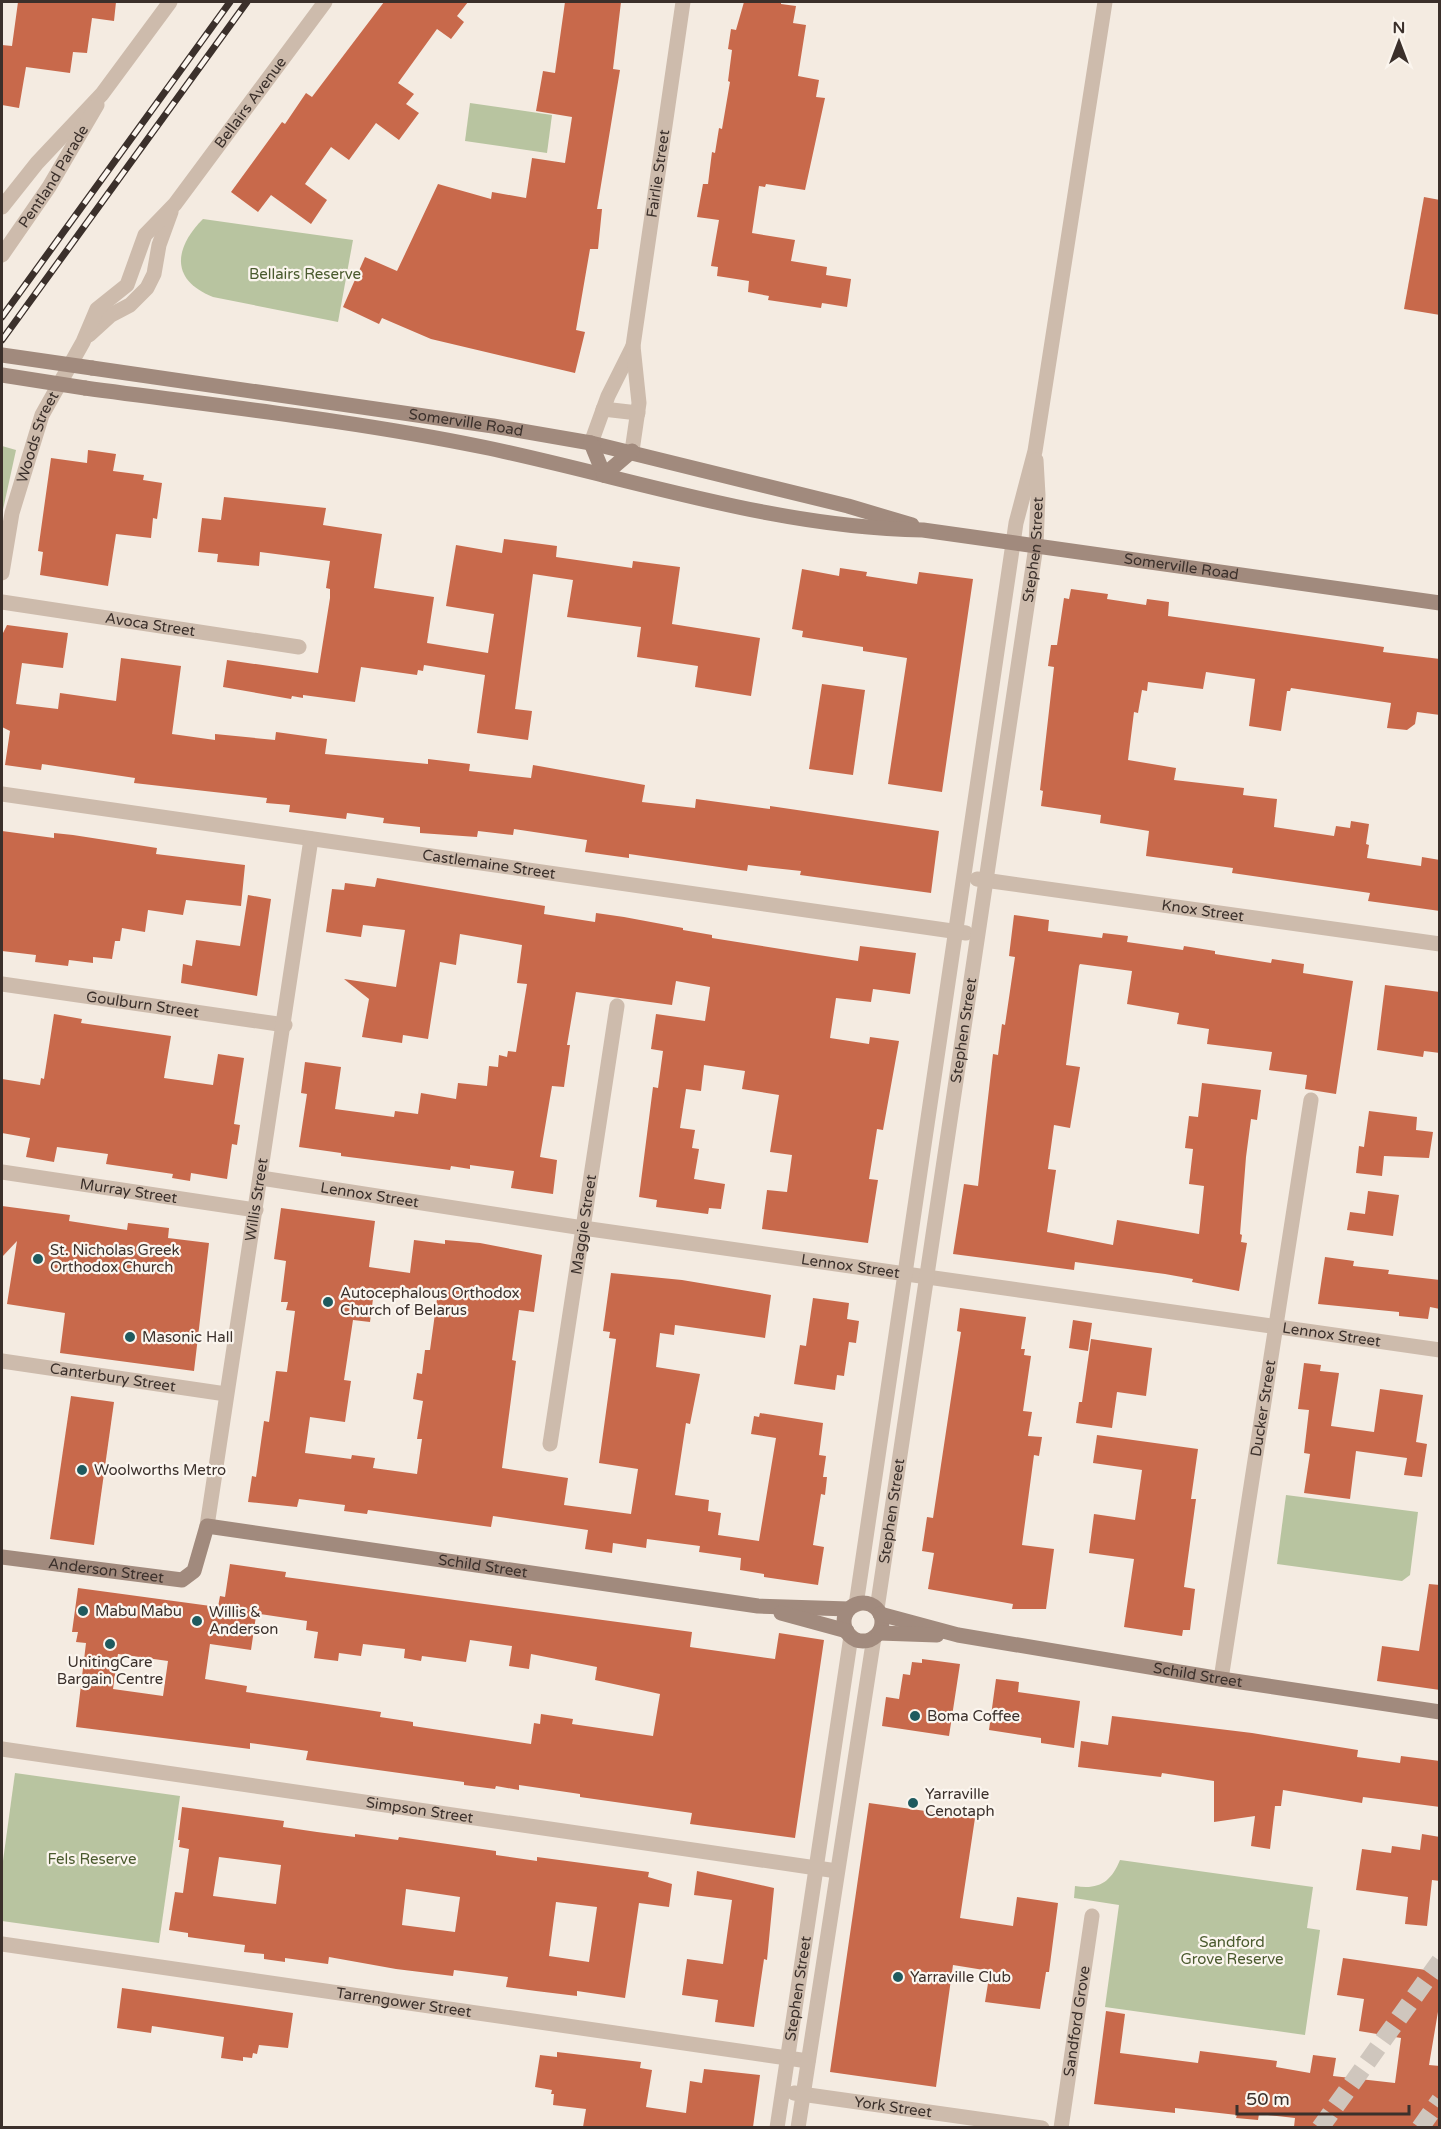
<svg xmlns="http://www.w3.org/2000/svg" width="1441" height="2129" font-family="'Varela Round',sans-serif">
<rect width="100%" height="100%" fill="#f4ebe1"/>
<g fill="#b8c4a0">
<path d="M470 103 552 115 547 153 465 141Z"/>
<path d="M203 219 353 240 338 322 213 297C170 280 174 248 203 219Z"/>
<path d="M2 446 16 450 2 514Z"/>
<path d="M1286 1495 1418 1512 1410 1575 1402 1581 1277 1564Z"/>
<path d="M15 1773 180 1796 159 1943 2 1921V1868Z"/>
<path d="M1120 1860 1313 1887 1307 1928 1320 1930 1305 2035 1105 2007 1119 1905 1074 1898 1075 1886C1099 1890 1111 1882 1120 1860Z"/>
</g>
<g fill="#c8694b" fill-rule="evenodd">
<path d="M18 2H116L114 21 92 18 87 53 73 52 70 73 26 67 19 108 2 105V45L12 46Z"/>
<path d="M384 2H468L457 16 464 22 451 39 437 29 398 83 414 94 406 104 419 113 399 140 376 123 349 160 331 147 305 184 327 200 311 224 271 195 258 212 231 192 282 122 285 124 306 93 312 97Z"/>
<path d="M565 2H621L613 69 620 70 597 209H602L598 249H590L576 330 585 332 575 373 431 339 382 318 379 324 343 307 365 257 397 271 438 184 491 199 492 192 526 198 532 158 565 163 572 117 536 111 543 71 555 73Z"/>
<path d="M744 2H781V4L796 6 793 23 806 25 798 76 819 80 816 97 825 98 805 190 766 184 765 187 759 186 752 233 795 240 791 261 827 267 826 275 851 279 847 307 822 303 821 308 768 300 769 296 748 292 749 281 717 276 718 267 711 266 719 220 697 217 703 184H708L712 152 715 153 719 128 722 129 730 82 728 81 732 50 728 49 731 29 736 30Z"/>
<path d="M1424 197 1440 200V315L1404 309Z"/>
<path d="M88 450 116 454 113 471 144 475 143 480 162 483 157 519 153 518 151 538 116 534 108 586 40 575 43 552 38 551 51 458 87 463Z"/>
<path d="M224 497 326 508 323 525 382 534 374 588 434 597 427 643 488 653 494 614 446 606 456 545 502 553 504 539 557 546 556 557 632 568 633 561 680 567 672 624 760 638 751 696 695 687 698 666 637 657 641 627 567 617 573 580 533 574 515 709 532 711 528 740 477 733 485 675 424 665 423 671 418 670 417 675 361 667 355 702 303 695V698L292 696 291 699 223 687 227 660 318 673 330 598V589L326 588 330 561 260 552 259 566 217 562 218 554 198 552 202 518 221 520Z"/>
<path d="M840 568 867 572 866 576 917 584 919 572 973 579 942 792 888 784 907 658 863 651V647L802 637 803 631 792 629 802 569 839 576Z"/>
<path d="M1071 589 1108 594 1107 599 1146 605 1147 599 1169 602 1168 616 1364 644 1384 647 1383 652 1440 659V715L1417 712 1415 724 1407 730 1387 728 1391 703 1291 688 1290 691H1287L1281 731 1249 726 1255 679 1206 672 1203 689 1148 682 1147 691 1142 690 1138 713 1134 712 1128 760 1176 768 1174 780 1244 788 1243 795 1277 799 1274 827 1334 836 1336 826 1350 828 1351 821 1369 824 1366 844 1369 845 1367 858 1421 866 1422 857 1440 860V911L1368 901 1370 893 1232 873 1233 868 1146 856 1149 831 1100 823 1101 815 1041 806 1043 791 1040 790 1054 667 1048 666 1051 645H1057L1064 598 1069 599Z"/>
<path d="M7 625 68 633 63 668 22 663 16 704 58 709 60 693 116 701 121 658 181 666 172 734 215 740V734L275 740 276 732 327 739 325 754 428 764V759L470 764 469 771 531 778 533 765 645 785 642 802 695 808 696 799 770 809V806L939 831 931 893 800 875 801 871 756 866 748 865 747 871 629 854V858L585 852 587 840 514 829 513 835 478 831 477 837 420 833V827L383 823 384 818 347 813 346 819 289 812 290 805 266 803 267 798 134 783 135 778 42 764 41 770 5 765 10 731 2 727V635Z"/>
<path d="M822 684 865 690 853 775 809 769Z"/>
<path d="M2 831 54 838V833L73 835 157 848 156 854 245 865 241 906 186 900 183 915 148 910 145 932 122 928 120 941H115L112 959 93 957V963L69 960 68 966 35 962 36 955 2 951Z"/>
<path d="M377 878 545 906 544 914 595 922 596 913 624 917 683 928V930L712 935V938L812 954 858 961 860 946 916 953 910 994 873 989 871 1002 836 998 830 1038 869 1044 870 1037 899 1041 883 1130 877 1129 869 1179 878 1180 868 1243 762 1229 767 1190 787 1192 792 1155 770 1152 779 1095 742 1089 745 1071 704 1065 701 1091 686 1089 680 1128 695 1130 692 1148 699 1149 694 1179 725 1184 721 1209 709 1208 708 1214 656 1207 657 1200 639 1197 653 1087 658 1088 663 1051 651 1049 656 1014 705 1021 710 987 676 981 672 1005 576 992 567 1045H570L564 1087 552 1086 540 1157 557 1160 553 1194 511 1188 514 1171 470 1165V1169L451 1166 450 1170 341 1156V1153L299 1147 307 1094 301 1093 305 1062 341 1067 335 1109 394 1117 395 1111 418 1114 421 1093 456 1099 458 1083 487 1086 489 1066 498 1067 499 1055 507 1057 508 1051 516 1052 527 984 517 983 522 945 460 934 456 965 440 962 428 1039 403 1035 402 1043 362 1037 369 999 344 979 396 987 405 930 363 925 361 937 326 932 332 889 344 890 345 883 375 887Z"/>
<path d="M248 895 271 899 257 996 181 983 183 964 192 966 196 940 240 946Z"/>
<path d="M1014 915 1049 920 1048 931 1102 938 1103 933 1128 936 1127 942 1183 950 1184 946 1215 951V954L1271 963 1272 959 1304 964 1303 973 1353 981 1336 1094 1305 1089 1307 1075 1269 1070 1272 1052 1207 1044 1209 1029 1177 1024 1179 1013 1127 1004 1132 971 1080 964 1079 966 1066 1065 1080 1067 1070 1128 1054 1125 1048 1169 1056 1170 1047 1232 1113 1245 1117 1220 1199 1234 1204 1186 1189 1184 1193 1149 1185 1148 1189 1116 1198 1117 1202 1083 1261 1090 1257 1120 1251 1119 1246 1157 1240 1234 1242 1235 1241 1242 1247 1243 1239 1291 1192 1282 1193 1279 1165 1274 1075 1262 1074 1270 953 1254 964 1184 978 1186 993 1054 998 1055 1002 1024 1005 1025 1015 957 1009 956Z"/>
<path d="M1385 985 1440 992V1053L1424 1051 1423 1057 1377 1050Z"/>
<path d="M54 1014 82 1019 81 1023 171 1036 164 1078 213 1085 218 1054 244 1058 234 1124 240 1125 237 1145 232 1144 227 1179 191 1173 190 1181 172 1178 173 1174 106 1164 108 1154 57 1147 54 1162 26 1157 30 1138 2 1133V1079L40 1085 41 1078 44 1079Z"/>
<path d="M1369 1111 1417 1117 1416 1130 1433 1132 1429 1158 1384 1156 1382 1176 1356 1173 1359 1146 1364 1147Z"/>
<path d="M1368 1191 1399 1195 1393 1236 1347 1230 1350 1212 1365 1214Z"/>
<path d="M2 1206 70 1215 69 1221 127 1230 128 1223 169 1228 168 1238 209 1243 194 1371 60 1353 65 1313 7 1304 17 1241 2 1257Z"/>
<path d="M281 1208 375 1221 369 1267 410 1273 414 1240 445 1244V1240L480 1243 542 1255 534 1312 519 1310 512 1360 516 1361 502 1468 568 1478 564 1505 631 1514 638 1469 599 1463 616 1339 609 1338 610 1332 603 1331 611 1273 682 1280 771 1295 765 1338 675 1325 674 1335 660 1333 656 1367 700 1374 690 1424 686 1423 675 1495 709 1500 708 1511 721 1513 718 1535 759 1541 776 1438 751 1434 754 1416 759 1417 760 1413 823 1423 819 1455 826 1456 823 1477H827L825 1495 821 1494 813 1545 824 1547 818 1585 764 1577V1574L740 1570 741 1558 699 1552 700 1546 647 1539 646 1548 613 1543 612 1553 585 1549 588 1530 493 1516 491 1527 368 1510 367 1514 344 1511 345 1505 299 1499 297 1507 248 1502 252 1476 256 1477 264 1421 269 1422 276 1371 287 1372 295 1311 286 1310 288 1302H281L286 1261 274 1259ZM374 1291 437 1299 430 1350H425L422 1374 417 1373 413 1399 423 1401 417 1439H422L417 1474 373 1468 375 1458 352 1455 351 1459 305 1453 310 1417 345 1422 351 1381 344 1380 353 1320 370 1322Z"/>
<path d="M1325 1257 1354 1261 1353 1266 1389 1270 1388 1274 1440 1280V1309L1430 1307 1428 1319 1399 1316V1312L1318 1304Z"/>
<path d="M813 1298 849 1303 847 1319 859 1321 856 1343 849 1342 844 1376 837 1375 835 1390 794 1384 800 1345 806 1346Z"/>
<path d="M960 1308 1026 1317 1021 1349H1025L1024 1355 1031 1356 1023 1411 1032 1412 1028 1436 1042 1437 1039 1456 1034 1455 1022 1545 1054 1549 1046 1609H1012L1013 1604 928 1589 934 1553 922 1551 927 1517 933 1518 961 1332 957 1331Z"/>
<path d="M1073 1320 1092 1323 1088 1351 1069 1348Z"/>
<path d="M1091 1339 1152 1348 1146 1396 1117 1392 1112 1428 1076 1423 1079 1402H1082Z"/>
<path d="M1304 1363 1321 1365 1320 1371 1339 1373 1331 1426 1374 1432 1380 1389 1423 1395 1416 1442 1427 1444 1422 1477 1404 1475 1407 1458 1356 1451 1350 1499 1304 1493 1310 1454 1304 1453 1309 1410 1298 1409Z"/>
<path d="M71 1396 114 1402 94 1545 50 1539Z"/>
<path d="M1097 1435 1198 1449 1191 1499H1196L1184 1587 1195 1589 1190 1630H1183L1182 1636 1124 1627 1134 1559 1089 1553 1094 1514 1135 1520 1142 1470 1093 1463Z"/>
<path d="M230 1564 286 1572 285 1577 692 1632 690 1647 775 1659 779 1633 824 1640 795 1838 690 1824 692 1813 580 1797V1794L519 1785V1790L496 1786 495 1789 464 1785V1782L306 1760 308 1751 250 1743V1749L76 1727 86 1643 76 1642 78 1632H72L78 1588 218 1607 220 1596 225 1597ZM260 1614 307 1621 306 1630 318 1632 314 1658 338 1661 339 1653 361 1656 363 1644 405 1649 404 1658 421 1661 422 1656 466 1662 470 1640 512 1646 509 1666 529 1669 531 1654 597 1667 595 1680 660 1694 653 1736 572 1724 573 1719 541 1714 540 1724 534 1723 531 1744 413 1726V1722L380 1717 381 1712 246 1692 247 1686 205 1679 210 1644 251 1650 256 1616ZM118 1654 168 1661 163 1696 113 1689Z"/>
<path d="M1429 1584 1440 1585V1690L1377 1681 1382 1646 1419 1651Z"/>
<path d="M922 1659 960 1664 949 1736 882 1726 886 1697 899 1699 903 1674 910 1675 912 1662 922 1663Z"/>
<path d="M996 1679 1019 1682 1018 1692 1080 1701 1074 1748 1041 1743V1738L989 1730Z"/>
<path d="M1112 1716 1252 1733 1358 1750 1357 1757 1400 1763 1401 1756 1440 1761V1807L1363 1797 1362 1803 1283 1790 1281 1806H1275L1270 1849 1251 1846 1255 1816 1214 1822V1781L1162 1773 1161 1777 1078 1767 1081 1741 1108 1745Z"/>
<path d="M869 1803 975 1818 960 1918 1013 1926 1017 1897 1058 1903 1049 1972H1046L1040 2009 985 2002 990 1971 953 1965 936 2087 830 2072Z"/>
<path d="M182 1807 284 1821 283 1827 317 1832 355 1837V1834L398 1840 399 1837 496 1851V1855L537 1861V1857L649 1872 648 1877 672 1884 669 1907 639 1903 625 1998 577 1991V1996L536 1991 506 1987 508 1977 454 1970 453 1976 396 1969 329 1957 328 1964 285 1958V1962L264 1959V1954L244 1952 245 1945 188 1937V1933L169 1930 175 1892 183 1893 189 1849 179 1847 180 1840H178ZM219 1857 281 1865 276 1904 213 1896ZM406 1889 460 1897 455 1932 402 1925ZM556 1902 597 1907 589 1962 549 1956Z"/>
<path d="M1422 1834 1440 1837V1881L1432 1880 1427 1926 1405 1924 1408 1897 1356 1890 1362 1849 1391 1853 1392 1846 1420 1850Z"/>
<path d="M697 1871 774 1888 767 1960 764 1959 754 2027 715 2022 718 2000 682 1995 687 1959 723 1964 732 1900 694 1895Z"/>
<path d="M1343 1958 1440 1972V2000L1429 2065 1440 2066V2127H1294L1295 2118 1259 2114 1258 2120 1236 2118 1237 2115 1175 2108V2113L1094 2104 1106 2011 1125 2014 1120 2053 1198 2063 1200 2051 1277 2061 1276 2067 1310 2073 1313 2055 1336 2058 1333 2076 1395 2083 1401 2038 1359 2031 1364 1999 1337 1995Z"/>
<path d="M122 1988 293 2013 288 2048 259 2045 257 2054 253 2053 252 2058 243 2057V2061L221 2058 224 2037 152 2026 151 2033 117 2028Z"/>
<path d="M557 2052 641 2062 640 2068 652 2070 646 2107 686 2113 690 2081 702 2083 704 2069 760 2075 753 2127H583L586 2109 553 2105 554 2094H551L552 2090 535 2087 540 2055 557 2057Z"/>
</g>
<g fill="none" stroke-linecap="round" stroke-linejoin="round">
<g stroke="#cfc6bd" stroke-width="18" stroke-dasharray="18 9" stroke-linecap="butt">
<path d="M1320 2128 1440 1961"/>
<path d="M1420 2128 1440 2100"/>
</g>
<g stroke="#cdbbac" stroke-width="15">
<path d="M2 207 37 163 102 94 170 2"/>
<path id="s1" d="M2 255 49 187 97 105"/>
<path d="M89 335 111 315 130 305 147 288 154 274 159 245 171 212"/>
<path d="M603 409 638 413"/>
<path d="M591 443 608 396 633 346"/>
<path id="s2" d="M632 451 639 403 633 346 683 2"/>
<path id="s3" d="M2 573 12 513 42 415 83 342 97 309 127 285 145 235 175 204 325 2"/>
<path id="s4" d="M2 602 299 647"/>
<path id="s5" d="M2 794 966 933"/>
<path id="s6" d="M977 879 1440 944"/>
<path id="s7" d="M2 984 285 1025"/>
<path id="s8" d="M2 1172 256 1210"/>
<path id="s9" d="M261 1178 583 1228 1440 1350"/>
<path id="s10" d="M2 1361 226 1394"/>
<path id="s11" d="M550 1444 617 1006"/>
<path id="s12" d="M207 1526 311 839"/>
<path d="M856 1605 1016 523 1035 451 1105 2"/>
<path id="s13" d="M877 1609 1036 546 1038 495 1036 460"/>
<path id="s14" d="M1221 1679 1311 1100"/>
<path id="s15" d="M2 1749 837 1871"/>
<path id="s16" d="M2 1944 808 2061"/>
<path id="s17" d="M794 2093 1042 2128"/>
<path id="s18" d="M777 2128 851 1636"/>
<path d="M798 2128 874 1637"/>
<path id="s19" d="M1061 2128 1092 1916"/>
</g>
<g stroke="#a18a7d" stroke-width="15">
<path id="s20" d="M92 368 493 426 591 443 848 506 912 525"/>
<path id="s21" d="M85 388C217 406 352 420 483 447 628 477 774 528 923 530L1440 603"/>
<path d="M591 443 604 475"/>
<path d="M604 475 632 451"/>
<path id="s22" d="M2 1557 182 1580 194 1571 207 1526 758 1606 849 1609"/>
<circle cx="863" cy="1622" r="19"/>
<path d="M781 1613 847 1631"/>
<path id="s23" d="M880 1614 958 1635 1221 1679 1440 1712"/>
<path d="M879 1633 937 1635"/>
</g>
<defs>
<g id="rail">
<path d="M2 317 230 2"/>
<path d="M2 340 247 2"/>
</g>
</defs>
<use href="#rail" stroke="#3b302b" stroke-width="7"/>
<use href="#rail" stroke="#fbf5ee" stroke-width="4.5" stroke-dasharray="14" stroke-linecap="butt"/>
<g stroke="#a18a7d" stroke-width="15">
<path d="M2 355 92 368"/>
<path d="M2 375 85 388"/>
</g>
</g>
<g fill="#1f5a5e" stroke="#fbf5ee" stroke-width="2">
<circle cx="38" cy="1259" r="6"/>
<circle cx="328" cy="1302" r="6"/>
<circle cx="130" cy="1337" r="6"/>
<circle cx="82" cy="1470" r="6"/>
<circle cx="83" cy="1611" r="6"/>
<circle cx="197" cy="1621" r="6"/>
<circle cx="110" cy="1644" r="6"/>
<circle cx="915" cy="1716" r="6"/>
<circle cx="913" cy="1803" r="6"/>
<circle cx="898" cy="1977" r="6"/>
</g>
<g text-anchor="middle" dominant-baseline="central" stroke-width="4.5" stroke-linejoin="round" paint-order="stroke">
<g font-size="15" fill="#3b302b" stroke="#fbf5ee">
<text stroke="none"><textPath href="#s3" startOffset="544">Bellairs Avenue</textPath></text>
<text stroke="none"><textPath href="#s2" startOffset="280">Fairlie Street</textPath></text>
<text stroke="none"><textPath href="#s1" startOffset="94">Pentland Parade</textPath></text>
<text stroke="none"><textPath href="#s20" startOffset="378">Somerville Road</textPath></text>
<text stroke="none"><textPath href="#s3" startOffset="141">Woods Street</textPath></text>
<text stroke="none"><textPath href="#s13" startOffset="1071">Stephen Street</textPath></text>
<text stroke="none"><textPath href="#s21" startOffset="1112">Somerville Road</textPath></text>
<text stroke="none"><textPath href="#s4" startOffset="150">Avoca Street</textPath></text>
<text stroke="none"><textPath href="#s5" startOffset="492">Castlemaine Street</textPath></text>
<text stroke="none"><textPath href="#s6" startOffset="228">Knox Street</textPath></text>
<text stroke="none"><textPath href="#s7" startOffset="142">Goulburn Street</textPath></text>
<text stroke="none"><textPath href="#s13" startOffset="585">Stephen Street</textPath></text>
<text stroke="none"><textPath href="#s8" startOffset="128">Murray Street</textPath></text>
<text stroke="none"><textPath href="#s9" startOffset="110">Lennox Street</textPath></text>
<text stroke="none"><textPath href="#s12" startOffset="330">Willis Street</textPath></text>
<text stroke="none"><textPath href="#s11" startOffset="222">Maggie Street</textPath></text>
<text stroke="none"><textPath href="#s9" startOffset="596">Lennox Street</textPath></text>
<text stroke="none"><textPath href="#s9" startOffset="1082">Lennox Street</textPath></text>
<text stroke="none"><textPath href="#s10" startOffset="112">Canterbury Street</textPath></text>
<text stroke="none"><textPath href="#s14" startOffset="274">Ducker Street</textPath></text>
<text stroke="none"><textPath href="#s13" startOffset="99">Stephen Street</textPath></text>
<text stroke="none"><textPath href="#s22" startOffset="522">Schild Street</textPath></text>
<text stroke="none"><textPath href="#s22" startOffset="105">Anderson Street</textPath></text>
<text stroke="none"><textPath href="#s23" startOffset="324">Schild Street</textPath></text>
<text stroke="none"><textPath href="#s15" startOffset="422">Simpson Street</textPath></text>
<text stroke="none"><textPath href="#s18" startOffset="141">Stephen Street</textPath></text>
<text stroke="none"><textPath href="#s16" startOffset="406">Tarrengower Street</textPath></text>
<text stroke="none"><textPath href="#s19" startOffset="108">Sandford Grove</textPath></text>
<text stroke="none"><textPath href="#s17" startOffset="100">York Street</textPath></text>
</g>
<g font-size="15" fill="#4a5a2e" stroke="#fbf5ee">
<text x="305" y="274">Bellairs Reserve</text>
<text x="92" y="1859">Fels Reserve</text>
<text x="1232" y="1942">Sandford<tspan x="1232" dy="17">Grove Reserve</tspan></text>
</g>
<g font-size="15" fill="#3b302b" stroke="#fbf5ee" text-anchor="start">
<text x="50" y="1250">St. Nicholas Greek<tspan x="50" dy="17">Orthodox Church</tspan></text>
<text x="340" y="1293">Autocephalous Orthodox<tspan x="340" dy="17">Church of Belarus</tspan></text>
<text x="142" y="1337">Masonic Hall</text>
<text x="94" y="1470">Woolworths Metro</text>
<text x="95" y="1611">Mabu Mabu</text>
<text x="209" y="1612">Willis &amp;<tspan x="209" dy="17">Anderson</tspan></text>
<text x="110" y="1662" text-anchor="middle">UnitingCare<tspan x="110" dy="17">Bargain Centre</tspan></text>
<text x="927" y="1716">Boma Coffee</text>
<text x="925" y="1794">Yarraville<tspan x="925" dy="17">Cenotaph</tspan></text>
<text x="910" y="1977">Yarraville Club</text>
</g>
</g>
<rect width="1441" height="2129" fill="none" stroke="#3b302b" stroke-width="6"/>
<g transform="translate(1399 42)" stroke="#fbf5ee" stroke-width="4.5" paint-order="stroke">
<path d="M0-4.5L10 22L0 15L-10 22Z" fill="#3b302b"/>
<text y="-9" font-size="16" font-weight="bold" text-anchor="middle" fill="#3b302b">N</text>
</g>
<path d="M1237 2105v9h172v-9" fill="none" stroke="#3b302b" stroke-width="3"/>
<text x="1246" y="2105" font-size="18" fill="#3b302b" stroke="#fbf5ee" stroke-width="4.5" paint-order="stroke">50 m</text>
</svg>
